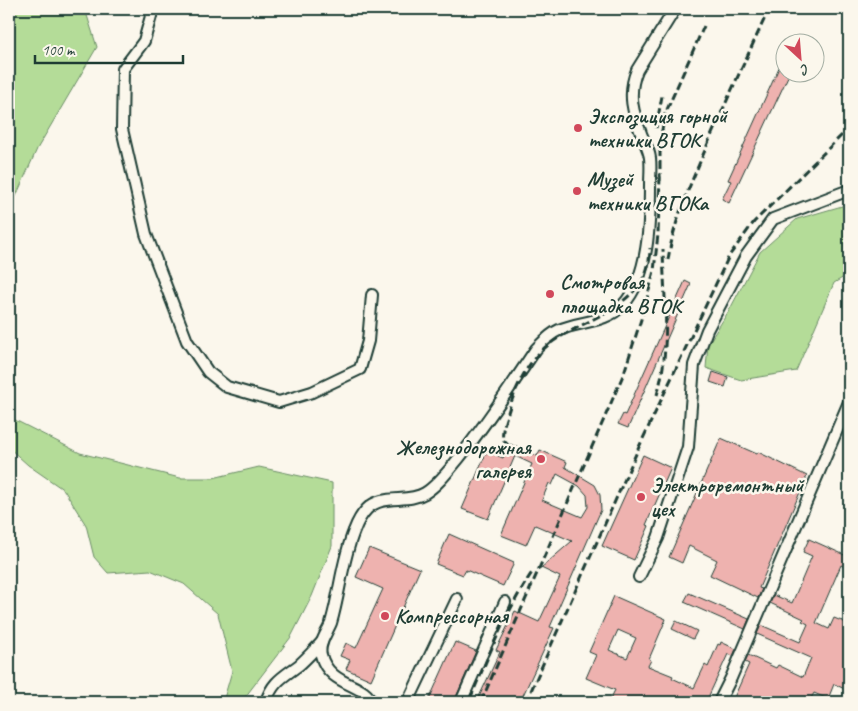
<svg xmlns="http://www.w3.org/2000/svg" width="858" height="711" font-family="Caveat,sans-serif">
<rect width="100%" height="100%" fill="#fbf7ec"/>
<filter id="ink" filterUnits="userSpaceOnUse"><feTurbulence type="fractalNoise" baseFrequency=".02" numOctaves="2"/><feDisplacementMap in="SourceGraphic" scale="10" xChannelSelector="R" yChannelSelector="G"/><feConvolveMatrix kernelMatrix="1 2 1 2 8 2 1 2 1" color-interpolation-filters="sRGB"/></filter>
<g filter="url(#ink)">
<g fill="#b4dc98" stroke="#6a8c66">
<path d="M9 9H85L97 47 37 149 9 212Z"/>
<path d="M849 204V274L834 283 796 371 741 380 706 368 708 344 730 309 760 252 797 219Z"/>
<path d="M9 417 80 453 180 478H213L259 467 332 483V546L312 596 291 637 242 701 223 702 232 671 218 614 184 584 150 570 108 573 94 557 86 525 64 490 28 465 9 448Z"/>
</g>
<g fill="#eeb2af" stroke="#1f3d34" fill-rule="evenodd">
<path d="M786 52V72H790L729 203 722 199 731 181 728 180Z"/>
<path d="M685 281 691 284 628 428 618 424 623 414 625 415Z"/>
<path d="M713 372 728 377 725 387 710 382Z"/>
<path d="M721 438 757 454 758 452 807 476 759 588 762 589 758 598 710 575 717 560 689 546 682 563 669 557Z"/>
<path d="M510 444 537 456 540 450 567 462 565 467 595 485 600 495 601 510 550 627 554 628 520 702H485L478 699 500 652 496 650 515 611 539 622 560 577 541 568 572 541 535 525 526 545 501 535 532 464 515 456 488 519 462 509 487 451 503 458ZM557 474 579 486 587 495 588 507 582 517 542 500 549 483 552 485Z"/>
<path d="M643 455 671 468 646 525 649 526 634 560 602 546Z"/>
<path d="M449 534 514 563 503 586 466 570 463 575 436 564Z"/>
<path d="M809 539 849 557V569L841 565 816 623 829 629 834 618 849 624V691L834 684 828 699 814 693 809 702H732L749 664 745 662 748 655 776 668 778 665 803 677 811 658 757 634 761 625 800 642 808 624 802 621 804 619 770 603 774 595 792 603 812 556 803 552Z"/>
<path d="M369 548 420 569 371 680 346 669 350 660 340 656 346 643 356 648 383 589 356 577Z"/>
<path d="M689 593 749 619 745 629 684 602Z"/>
<path d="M614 596 666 619 649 659 651 660 648 666 673 676 672 678 694 688 705 665 708 667 718 644 720 645 721 642 736 649 733 656 728 654 706 702H609L615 690 586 678 596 655 589 652ZM618 630 636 638 627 658 609 650Z"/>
<path d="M676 621 697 631 693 639 672 629Z"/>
<path d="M455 642 476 651 454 702H428Z"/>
</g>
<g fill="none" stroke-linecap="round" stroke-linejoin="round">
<defs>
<g id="minor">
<path d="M153 9 144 41 123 69 122 129 146 234 187 341 208 372 227 387 279 402 312 392 360 369 368 341 372 295"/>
<path d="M639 577 658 538 688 447 694 365 707 330 746 256 773 219 849 190"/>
<path d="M266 702C272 682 283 677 299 665 307 658 314 650 322 642"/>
<path d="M371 702C366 683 329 687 321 655 318 644 327 633 331 623 340 593 342 560 354 531 357 523 361 515 367 509 383 493 407 504 425 493 438 485 449 470 459 458 487 423 511 386 536 349 543 342 550 334 559 330 580 321 606 323 623 305 649 277 650 221 650 185 650 176 651 166 650 158 649 150 645 143 642 136 633 113 627 94 637 70L675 9"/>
<path d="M408 702 457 599"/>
<path d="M461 702 505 602"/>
<path d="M719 702 731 678 849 402"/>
</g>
</defs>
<use href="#minor" stroke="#1f3d34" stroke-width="14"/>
<use href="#minor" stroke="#fbf7ec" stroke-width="10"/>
<g stroke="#1f3d34" stroke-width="3" stroke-dasharray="8 4" stroke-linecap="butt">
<path d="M656 128 662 96"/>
<path d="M660 181V141L665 114 704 26"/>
<path d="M668 260C674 220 690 185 706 148 726 101 748 55 769 9"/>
<path d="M657 395C671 347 664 298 663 249"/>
<path d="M509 446 503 440C501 429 507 417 510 406 516 387 527 364 542 350 572 323 623 315 644 277 648 269 650 257 650 248"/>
<path d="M470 699C489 655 506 611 533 571"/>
<path d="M481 702 624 373 644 310 654 271 658 234 660 176"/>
<path d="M526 702 639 447 729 256 754 222 849 128"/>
</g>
</g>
</g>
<g fill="#d1495b" stroke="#fbf7ec" stroke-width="2">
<circle cx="578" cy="128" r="5"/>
<circle cx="577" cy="191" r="5"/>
<circle cx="550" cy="294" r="5"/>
<circle cx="541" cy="459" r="5"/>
<circle cx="641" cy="497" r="5"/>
<circle cx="385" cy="616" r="5"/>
</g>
<g text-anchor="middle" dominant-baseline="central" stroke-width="5" stroke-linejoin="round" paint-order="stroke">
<g font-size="21" font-weight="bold" fill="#1f3d34" stroke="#fbf7ec" text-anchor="start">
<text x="588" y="116">Экспозиция горной<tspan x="588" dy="24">техники ВГОК</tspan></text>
<text x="587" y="179">Музей<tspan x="587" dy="24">техники ВГОКа</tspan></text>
<text x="560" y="282">Смотровая<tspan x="560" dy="24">площадка ВГОК</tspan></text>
<text x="531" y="447" text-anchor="end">Железнодорожная<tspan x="531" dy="24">галерея</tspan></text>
<text x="651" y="485">Электроремонтный<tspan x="651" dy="24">цех</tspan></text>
<text x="395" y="616">Компрессорная</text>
</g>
</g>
<rect width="858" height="711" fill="none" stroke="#fbf7ec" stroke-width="30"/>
<rect x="15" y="15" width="828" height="681" fill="none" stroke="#1f3d34" stroke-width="2" filter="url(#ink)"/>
<g transform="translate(800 58) rotate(154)"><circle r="24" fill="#fbf7ec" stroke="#a3ada2"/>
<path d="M0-4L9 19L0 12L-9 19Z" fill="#d1495b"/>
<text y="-8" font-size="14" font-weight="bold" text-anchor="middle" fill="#1f3d34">С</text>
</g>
<path d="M35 55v8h148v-8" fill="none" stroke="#1f3d34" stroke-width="2.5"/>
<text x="42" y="55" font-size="15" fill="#1f3d34" stroke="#fbf7ec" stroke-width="4" paint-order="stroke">100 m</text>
</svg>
